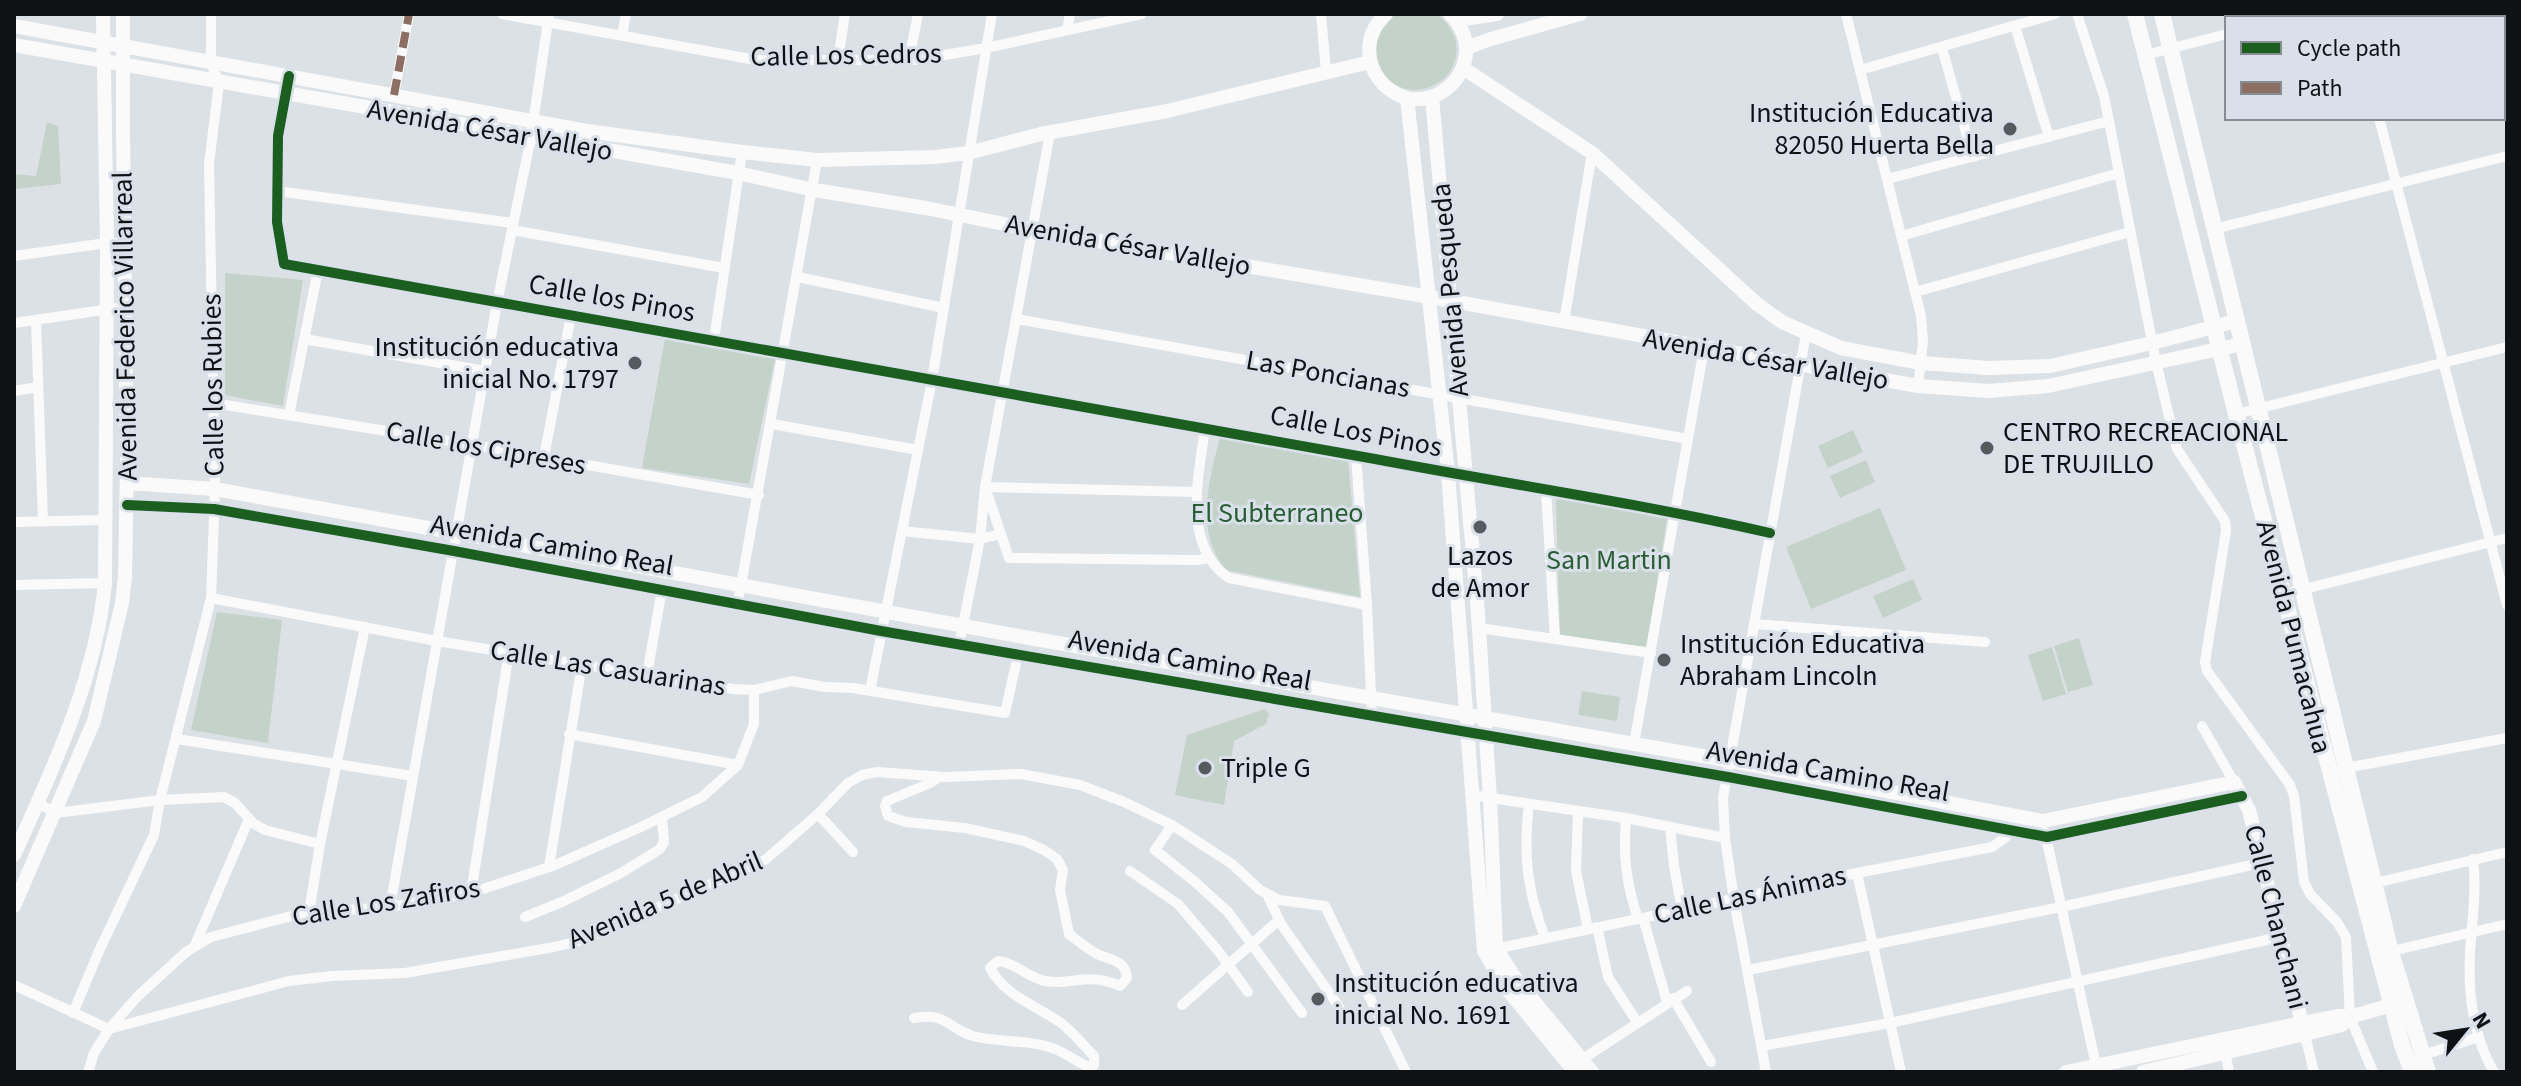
<svg xmlns="http://www.w3.org/2000/svg" width="2521" height="1086" font-family="'Source Sans 3',sans-serif">
<rect width="100%" height="100%" fill="#dce1e6"/>
<g fill="#c4d3ca">
<path d="M1395 14H1436C1451 24 1459 39 1456 57 1453 69 1446 80 1434 85 1388 108 1352 44 1395 14Z"/>
<path d="M47 122 58 126 61 184 14 189V174L36 176Z"/>
<path d="M225 273 303 280 283 406 225 395Z"/>
<path d="M665 338 775 359 749 484 642 468Z"/>
<path d="M1853 430 1863 452 1828 468 1818 446Z"/>
<path d="M1220 437 1348 459 1360 597 1226 570C1194 531 1209 481 1220 437Z"/>
<path d="M1866 460 1875 482 1840 498 1830 476Z"/>
<path d="M1562 497 1663 514 1667 518 1647 647 1560 636 1556 500Z"/>
<path d="M1880 508 1906 570 1811 609 1786 547Z"/>
<path d="M1913 579 1922 600 1883 618 1873 596Z"/>
<path d="M217 612 282 620 268 743 191 730Z"/>
<path d="M2079 638 2093 685 2068 692 2054 646Z"/>
<path d="M2052 647 2066 694 2043 701 2028 655Z"/>
<path d="M1582 691 1620 697 1617 721 1578 715Z"/>
<path d="M1265 709 1269 714 1266 724 1234 741 1224 805 1175 795 1187 735Z"/>
</g>
<g fill="none" stroke-linecap="round" stroke-linejoin="round">
<g stroke="#fafafb" stroke-width="10">
<path d="M502 14 756 60H915L986 48 1142 14"/>
<path d="M1321 14 1326 72"/>
<path d="M1846 14 1921 316 1923 342 1918 386"/>
<path d="M2077 14 2104 96 2156 362 2177 449 2225 521 2226 531 2205 662 2207 671 2290 785 2294 796 2304 882 2310 894 2337 922 2346 937 2350 1017 2373 1072"/>
<path d="M2353 14 2354 18"/>
<path d="M2285 18 2299 14"/>
<path d="M2015 26 2049 137"/>
<path d="M1067 30 1070 14"/>
<path d="M622 35 626 14"/>
<path d="M1942 48 1973 157"/>
<path d="M2145 55 2227 34"/>
<path d="M838 60 845 14"/>
<path d="M909 60 918 14"/>
<path d="M1860 70 2055 14"/>
<path d="M289 76 278 136 277 222 284 264C647 330 1011 392 1375 459 1507 484 1639 503 1770 533"/>
<path d="M394 95 409 14"/>
<path d="M2379 118 2507 605"/>
<path d="M1887 179 2109 121"/>
<path d="M277 191 513 223"/>
<path d="M2214 229 2507 156"/>
<path d="M512 230 724 268"/>
<path d="M1901 236 2119 173"/>
<path d="M14 256 107 243H125"/>
<path d="M798 277 944 308"/>
<path d="M1915 292 2130 232"/>
<path d="M1016 319 1688 439"/>
<path d="M36 320 43 521"/>
<path d="M1564 322 1592 153"/>
<path d="M14 323 124 307"/>
<path d="M304 339 485 371"/>
<path d="M714 340 742 152"/>
<path d="M14 391 38 387"/>
<path d="M213 403 473 445 759 495"/>
<path d="M2236 414 2507 347"/>
<path d="M289 415 318 270"/>
<path d="M772 424 918 450"/>
<path d="M1205 428C1199 475 1181 546 1229 578L1367 605"/>
<path d="M1356 456 1367 605 1372 716"/>
<path d="M544 457 571 315"/>
<path d="M1546 490 1555 639"/>
<path d="M1197 492 985 487 1009 558 1198 560 1209 558"/>
<path d="M14 522 105 520"/>
<path d="M902 531 980 539 1001 534"/>
<path d="M14 585 105 583"/>
<path d="M2285 594 2507 538"/>
<path d="M211 598 437 641 733 689 754 690 792 681 825 687 853 688 1005 713 1018 655"/>
<path d="M738 602 817 160"/>
<path d="M1754 624 1985 642"/>
<path d="M1479 628 1651 653"/>
<path d="M959 645 980 539 985 487 1050 133"/>
<path d="M647 675 662 589"/>
<path d="M870 691 932 380 992 14"/>
<path d="M2202 726 2234 782"/>
<path d="M569 734 738 765"/>
<path d="M177 739 413 776"/>
<path d="M1634 744 1704 348"/>
<path d="M2329 771 2507 738"/>
<path d="M1471 795 1626 818 1725 838"/>
<path d="M37 803 56 813 160 800 224 797 235 803 254 824 265 830 320 844"/>
<path d="M1529 804C1523 855 1527 890 1545 938"/>
<path d="M1578 811 1576 871 1588 929"/>
<path d="M818 814 853 852"/>
<path d="M1626 818C1623 857 1626 882 1638 919"/>
<path d="M1172 825 1155 850 1195 882 1228 912 1302 1013"/>
<path d="M1670 827 1674 866 1682 910"/>
<path d="M2045 832 2097 1070"/>
<path d="M2473 859C2477 891 2472 920 2470 952 2468 992 2473 1037 2494 1072"/>
<path d="M549 867 582 664"/>
<path d="M1130 871 1178 904 1219 952 1248 992"/>
<path d="M1857 873 1901 1072"/>
<path d="M2375 883 2507 852"/>
<path d="M471 893 509 652"/>
<path d="M1267 894 1281 924 1340 1008"/>
<path d="M390 907 497 303 531 137 549 14"/>
<path d="M309 913 320 844 365 627"/>
<path d="M525 917 564 901 621 873 660 849 664 842 662 817"/>
<path d="M1643 918 1667 1002"/>
<path d="M1597 927 1608 977 1637 1022"/>
<path d="M195 945 249 819"/>
<path d="M1490 950 1857 873 1992 847 2006 837 2009 829"/>
<path d="M2388 952 2507 924"/>
<path d="M1748 970 2061 907 2261 863"/>
<path d="M14 985 109 1029 289 981 332 976 405 973 554 947 583 940 765 860 818 814 848 783 862 775 877 772 945 777 1021 774 1080 785 1124 802 1172 825 1232 864 1260 890 1279 900 1325 906 1406 1072"/>
<path d="M1673 998 1711 1062"/>
<path d="M1182 1005 1279 920"/>
<path d="M73 1013 99 951 154 835 160 800 211 598 215 489 209 164 219 83 211 63V14"/>
<path d="M914 1018C947 1012 947 1028 973 1036 999 1043 1029 1039 1055 1049 1067 1054 1077 1062 1089 1067L1094 1065V1056C1083 1045 1073 1032 1061 1023 1036 1005 1006 997 990 968L998 961C1015 962 1028 978 1045 981 1075 986 1085 971 1120 986L1127 978C1126 960 1110 960 1097 954 1087 949 1078 941 1069 934L1060 890 1063 870 1057 859 1044 850 1024 841 965 828 906 822 888 816 885 806 887 801 930 783 939 777"/>
<path d="M2305 1035 2314 1072"/>
<path d="M1762 1046 1890 1023 2280 937"/>
<path d="M2224 1047 2229 1072"/>
<path d="M2420 1056 2479 1037"/>
<path d="M1581 1060 1687 991"/>
<path d="M88 1072 94 1053 109 1029 137 997 186 952 211 937 303 913 390 907 471 893 555 865 641 827 702 797 738 765 754 724V690"/>
<path d="M1766 1072 1734 900 1725 838 1723 798 1806 334"/>
</g>
<g stroke="#fafafb" stroke-width="14">
<path d="M1386 14C1373 26 1367 41 1370 59 1372 69 1377 78 1384 85 1431 129 1497 61 1450 14"/>
<path d="M1456 20 1497 14"/>
<path d="M14 26 587 131 742 152 817 160 935 157 968 153 1041 134 1167 111 1370 62"/>
<path d="M14 45 738 173 814 190 926 208 1033 230 1430 297 1918 386 1989 391 2048 386 2242 344"/>
<path d="M1466 48 1491 39 1580 14"/>
<path d="M1463 68 1592 153 1757 304 1782 322 1841 348 1921 363 1989 368 2050 366 2152 343 2236 321"/>
<path d="M1432 97 1477 599 1490 798 1496 948 1515 978 1592 1072"/>
<path d="M1407 98 1448 473 1484 951 1503 984 1575 1072"/>
<path d="M127 483 215 489 1024 637 1731 761 2043 821 2234 782 2249 810 2305 1035"/>
<path d="M127 505 214 509 454 551 881 631 1728 777 2047 837 2242 796"/>
<path d="M14 855C53 769 96 678 105 583L107 243 103 14"/>
<path d="M14 906 94 721 122 603 125 577 127 463 123 132V14"/>
<path d="M2066 1072 2302 1023 2339 1016 2350 1017 2402 1002"/>
<path d="M2143 1072 2342 1025 2349 1017"/>
</g>
<g stroke="#fafafb" stroke-width="16">
<path d="M2135 14 2236 414 2402 1045 2412 1072"/>
<path d="M2162 14 2391 952 2428 1072"/>
</g>
<path stroke="#8d6e63" stroke-width="8" stroke-dasharray="16 8" stroke-linecap="butt" d="M394 95 409 14"/>
<defs>
<g id="cycleway">
<path d="M289 76 278 136 277 222 284 264C647 330 1011 392 1375 459 1507 484 1639 503 1770 533"/>
<path d="M127 505 214 509 454 551 881 631 1728 777 2047 837 2242 796"/>
</g>
</defs>
<use href="#cycleway" stroke="#d9e0e9" stroke-width="15"/>
<use href="#cycleway" stroke="#1b5e20" stroke-width="10"/>
</g>
<g fill="#575a5e" stroke="#d9e0e9" stroke-width="3">
<circle cx="2010" cy="129" r="8"/>
<circle cx="635" cy="363" r="8"/>
<circle cx="1987" cy="448" r="8"/>
<circle cx="1480" cy="527" r="8"/>
<circle cx="1664" cy="660" r="8"/>
<circle cx="1205" cy="768" r="8"/>
<circle cx="1318" cy="999" r="8"/>
</g>
<g text-anchor="middle" dominant-baseline="central" stroke-width="6" stroke-linejoin="round" paint-order="stroke">
<g font-size="28" fill="#0f1114" stroke="#d9e0e9">
<text transform="translate(846 55) rotate(-1)">Calle Los Cedros</text>
<text transform="translate(490 130) rotate(10)">Avenida César Vallejo</text>
<text transform="translate(1128 245) rotate(10)">Avenida César Vallejo</text>
<text transform="translate(1450 290) rotate(-95)">Avenida Pesqueda</text>
<text transform="translate(612 298) rotate(10)">Calle los Pinos</text>
<text transform="translate(125 326) rotate(-91)">Avenida Federico Villarreal</text>
<text transform="translate(1766 359) rotate(10)">Avenida César Vallejo</text>
<text transform="translate(1328 374) rotate(10)">Las Poncianas</text>
<text transform="translate(213 385) rotate(-91)">Calle los Rubies</text>
<text transform="translate(1356 431) rotate(11)">Calle Los Pinos</text>
<text transform="translate(486 448) rotate(10)">Calle los Cipreses</text>
<text transform="translate(552 545) rotate(10)">Avenida Camino Real</text>
<text transform="translate(2294 637) rotate(76)">Avenida Pumacahua</text>
<text transform="translate(1190 660) rotate(10)">Avenida Camino Real</text>
<text transform="translate(608 668) rotate(9)">Calle Las Casuarinas</text>
<text transform="translate(1828 771) rotate(10)">Avenida Camino Real</text>
<text transform="translate(1750 895) rotate(-12)">Calle Las Ánimas</text>
<text transform="translate(665 900) rotate(-23)">Avenida 5 de Abril</text>
<text transform="translate(386 902) rotate(-9)">Calle Los Zafiros</text>
<text transform="translate(2276 917) rotate(76)">Calle Chanchani</text>
</g>
<g font-size="28" fill="#0f1114" stroke="#d9e0e9" text-anchor="start">
<text x="1994" y="113" text-anchor="end">Institución Educativa<tspan x="1994" dy="32">82050 Huerta Bella</tspan></text>
<text x="619" y="347" text-anchor="end">Institución educativa<tspan x="619" dy="32">inicial No. 1797</tspan></text>
<text x="2003" y="432">CENTRO RECREACIONAL<tspan x="2003" dy="32">DE TRUJILLO</tspan></text>
<text x="1480" y="556" text-anchor="middle">Lazos<tspan x="1480" dy="32">de Amor</tspan></text>
<text x="1680" y="644">Institución Educativa<tspan x="1680" dy="32">Abraham Lincoln</tspan></text>
<text x="1221" y="768">Triple G</text>
<text x="1334" y="983">Institución educativa<tspan x="1334" dy="32">inicial No. 1691</tspan></text>
</g>
<g font-size="28" fill="#295e35" stroke="#d9e0e9">
<text x="1277" y="513">El Subterraneo</text>
<text x="1609" y="560">San Martin</text>
</g>
</g>
<rect width="2521" height="1086" fill="none" stroke="#0f1114" stroke-width="32"/>
<rect x="2225" y="16" width="280" height="104" fill="#d9e0e9" stroke="#888d94" stroke-width="2"/>
<rect x="2241" y="42" width="40" height="12" fill="#1b5e20" stroke="#888d94" stroke-width="2"/>
<text x="2297" y="56" font-size="24" fill="#0f1114">Cycle path</text>
<rect x="2241" y="82" width="40" height="12" fill="#8d6e63" stroke="#888d94" stroke-width="2"/>
<text x="2297" y="96" font-size="24" fill="#0f1114">Path</text>
<g transform="translate(2465 1030) rotate(60)" stroke="#d9e0e9" stroke-width="6" paint-order="stroke">
<path d="M0-6L14 30L0 20L-14 30Z" fill="#0f1114"/>
<text y="-12" font-size="22" font-weight="bold" text-anchor="middle" fill="#0f1114">N</text>
</g>
</svg>
